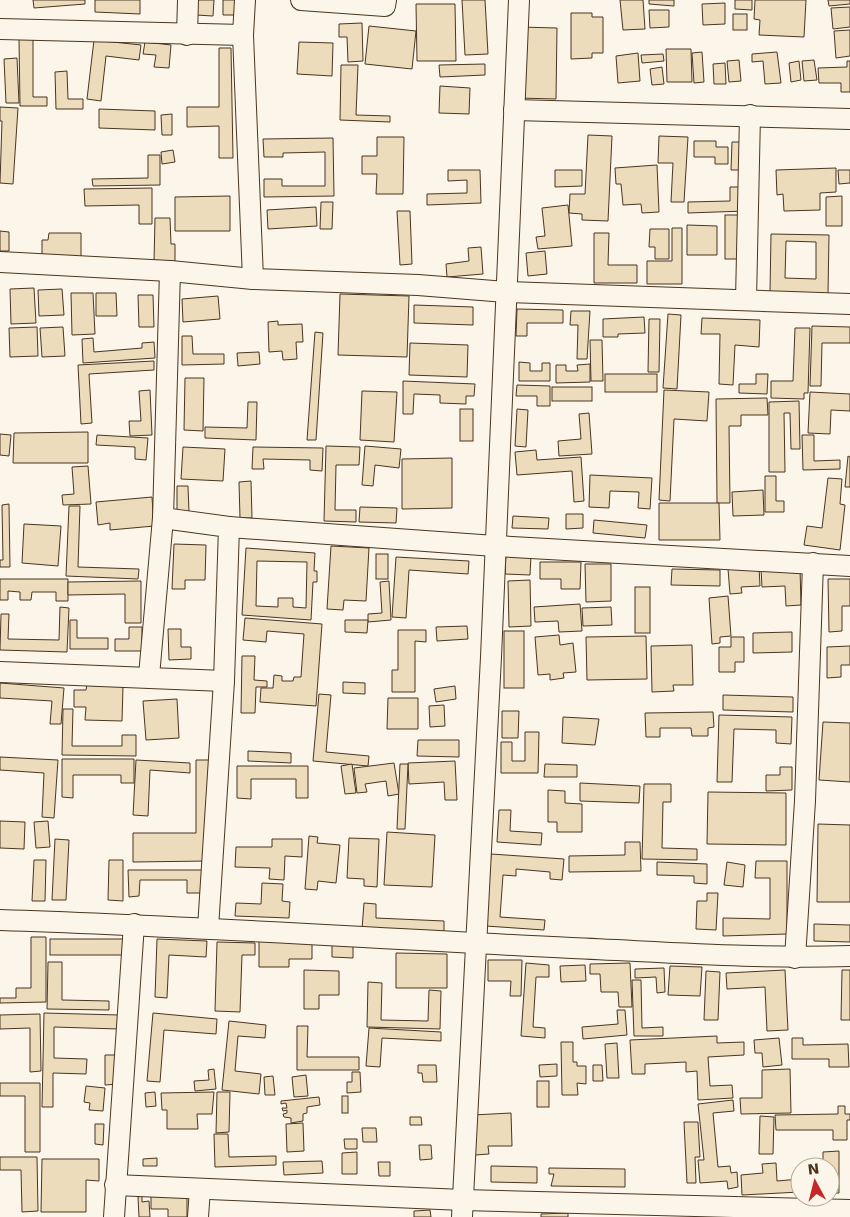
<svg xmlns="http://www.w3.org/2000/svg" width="850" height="1217" font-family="'DejaVu Sans',sans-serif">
<rect width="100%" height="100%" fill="#fbf6e9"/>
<g fill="#ecdcbc" stroke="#4a3520" fill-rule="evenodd">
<path d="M33 0H85V4L34 8Z"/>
<path d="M95 0H140V14L95 12Z"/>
<path d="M197 0H214L213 16 196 15Z"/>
<path d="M223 0H240L239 15H223Z"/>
<path d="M462 0H485L488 54 465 55Z"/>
<path d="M620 0H643L645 29 623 30Z"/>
<path d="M649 0H674V6L649 4Z"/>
<path d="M735 0H752V10L735 9Z"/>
<path d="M755 0H806L804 37 759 35 760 20 754 19Z"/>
<path d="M828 0H850V4L829 6Z"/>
<path d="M725 3V24L703 25 702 4Z"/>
<path d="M416 4H455L456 61H417Z"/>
<path d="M850 7V27L833 29 831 8Z"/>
<path d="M649 10H669V27L650 28Z"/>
<path d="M571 13H592V17H603V53H592V58L571 59Z"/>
<rect x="733" y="14" width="14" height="16"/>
<path d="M362 23 363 61 348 62 347 37H339V24Z"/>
<path d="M369 26 416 31 412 69 365 64Z"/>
<path d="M519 27 557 28 556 99 518 98Z"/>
<path d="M850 30V56L836 58 834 31Z"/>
<path d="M19 39H33V97H47V106H20Z"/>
<path d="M94 40 141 45 139 60 106 56 101 101 87 99Z"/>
<path d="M145 42 171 45 169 68 154 67 156 55 143 54Z"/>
<path d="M299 42 333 43 332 76 297 74Z"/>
<path d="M219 48H231L233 158H219V126L187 127V107H219Z"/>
<path d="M666 49H691L692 82H667Z"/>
<path d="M702 52 704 82 694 83 692 53Z"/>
<path d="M777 52 781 83 765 84 763 61 752 62V54Z"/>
<path d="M638 53 640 81 618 83 616 56Z"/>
<path d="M663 54 664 61 642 63 641 55Z"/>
<path d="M17 58 19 103H6L4 59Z"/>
<path d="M739 60 741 81 729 82 727 61Z"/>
<path d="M814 60 817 80 804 81 802 61Z"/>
<path d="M799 61 801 80 791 82 789 63Z"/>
<path d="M847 61H850V92H841V83H819L818 68 847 67Z"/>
<path d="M725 63 726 84H714L713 64Z"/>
<path d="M485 64V75L440 77 439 65Z"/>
<path d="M341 65H358L356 115 390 116V122L340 120Z"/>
<path d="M662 67 664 84 652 85 650 69Z"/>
<path d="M67 71 68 99H83V109H56L55 72Z"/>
<path d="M440 86 470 88 469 114 439 113Z"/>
<path d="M0 107 18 108 13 184 0 183 2 121H0Z"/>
<path d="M99 109 155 111V130L99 128Z"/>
<path d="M172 114V135H162L161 115Z"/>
<path d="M588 135 612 136 608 221 582 220V214L569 213 570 194H585Z"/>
<path d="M659 136 688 137 684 202H671L673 163H658Z"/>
<path d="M377 137H404L403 194H376L377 174H362V156H377Z"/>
<path d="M333 138 334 196 264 197V179H282V186H325V152L283 153V157H264L263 139Z"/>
<path d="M694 141H716V147H728V164H715V157H694Z"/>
<path d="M732 142H743L742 170H731Z"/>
<path d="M173 150 175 162 162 164 161 152Z"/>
<path d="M148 155H160V185L93 186 92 179 148 178Z"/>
<path d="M657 165 659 212 642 213 641 204 623 205 621 184H616L615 168Z"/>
<path d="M836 168V192L820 193V210L784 211 783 194 777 195 776 170Z"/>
<path d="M448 170H480L481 203 427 205V194L467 193V180L448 181Z"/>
<path d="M555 170H582V186L555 187Z"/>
<path d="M838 170H850V183L839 184Z"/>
<path d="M730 187H745V211L688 213V202L730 201Z"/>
<path d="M152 188V224H139V205L85 206 84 189Z"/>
<path d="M230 196V231H175V197Z"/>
<path d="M842 196V226H826V197Z"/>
<path d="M321 202H333L332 229H320Z"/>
<path d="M568 205 572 246 538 249 536 237 545 236 542 208Z"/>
<path d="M316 207 317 226 268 229 267 210Z"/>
<path d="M397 211H410L412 264 400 265Z"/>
<rect x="725" y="215" width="15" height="44"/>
<path d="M155 218H170L171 244H175V263H154Z"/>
<path d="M687 225 717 226V255H687Z"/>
<path d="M672 228H682V284H647V261H672Z"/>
<path d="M650 229H669V259H655V247H649Z"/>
<path d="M0 231 9 232V251H0Z"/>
<path d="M49 233H81V257H42V240H48Z"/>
<path d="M594 233H609L608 265H637V283H594Z"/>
<path d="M771 234 829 235 828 294 770 293ZM786 241 816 242V279L785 278Z"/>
<path d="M481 247 483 274 447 277 446 264 469 261 468 248Z"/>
<path d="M545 251 547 274 528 276 526 253Z"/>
<path d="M34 288 36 323 11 324 10 289Z"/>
<path d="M62 289 64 315 39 316 38 290Z"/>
<path d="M71 293H93L95 334 72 335Z"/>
<path d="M96 293H116L117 316H96Z"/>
<path d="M340 294 409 296 407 357 338 355Z"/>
<path d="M138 295H153L154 327H139Z"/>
<path d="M218 296 220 319 183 322 182 299Z"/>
<path d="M414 305 473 307V325L414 323Z"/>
<path d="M517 309 563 310V323H527V336H516Z"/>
<path d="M571 311H590L587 359H577L578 325H570Z"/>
<path d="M668 314 681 315 677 389 663 388Z"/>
<path d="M644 317 645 333 618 334V337H603V319Z"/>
<path d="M702 318 760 320 759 347 735 345 733 385 719 384 720 334H701Z"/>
<path d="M649 319H660L659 372H648Z"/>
<path d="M278 321V325L302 324 303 342H296L297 359 283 360 282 351 269 352 268 322Z"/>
<path d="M812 326 850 327V343H822L821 386H810Z"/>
<path d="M37 327 38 356 10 357 9 328Z"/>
<path d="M63 327 65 356 42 357 40 328Z"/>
<path d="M795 328H810L808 393H804V399L771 398V381H793Z"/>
<path d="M315 332 323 333 316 440H307Z"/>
<path d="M182 336H192L193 354H224V364L182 365Z"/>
<path d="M93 338 94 352 142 348V343L154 342 155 358 83 363 82 339Z"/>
<path d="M590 340H602L603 381H591Z"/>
<path d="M410 343 468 345 467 377 409 375Z"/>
<path d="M259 352 260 364 238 366 237 353Z"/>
<path d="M154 361V370L89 374 92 423 81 424 78 365Z"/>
<path d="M519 362 530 363V371H542V363H550V381H519Z"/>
<path d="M590 364V382L556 383V365H566V371H578L577 365Z"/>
<rect x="605" y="374" width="52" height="18"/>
<path d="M756 374H768L767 394 739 393V384H756Z"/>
<path d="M185 378H204L203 431 184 430Z"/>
<path d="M403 381 475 384 474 396H466V404L440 403V395L414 394 413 414H403Z"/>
<path d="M517 385 550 386V406H537V396H516Z"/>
<rect x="552" y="387" width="40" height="14"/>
<path d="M150 390 152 435 130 436 129 421H141L139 391Z"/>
<path d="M664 390 709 392 707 421 674 419 670 501 659 500Z"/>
<path d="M362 391 397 392 394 442 360 440Z"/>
<path d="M810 392 850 394V411L831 410 830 434 808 433Z"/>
<path d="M767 398 768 415H741V426H729L730 503H717L716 399Z"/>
<path d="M799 401 800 449H791L790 413H784L785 472H769V402Z"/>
<path d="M248 402H257L256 440 205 438V427L247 428Z"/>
<rect x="460" y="409" width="13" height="32"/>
<path d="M517 409 528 410 526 447 515 446Z"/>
<path d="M589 413 592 454 559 456 558 441 581 439 579 414Z"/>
<path d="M88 432V463H13L14 433Z"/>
<path d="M0 434 11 435 9 456 0 455Z"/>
<path d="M97 435 148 438 146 460 135 459V447L96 445Z"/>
<path d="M802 435H814V461L840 460V469L803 470Z"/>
<path d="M326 446 360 447 359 465H336L335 510H356V522L324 521Z"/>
<path d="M365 446 401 449 399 468 375 465 373 486 362 485Z"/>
<path d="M183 447 225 449 223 481 181 479Z"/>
<path d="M253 447 323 448 322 471 310 470V460L263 459 264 469H252Z"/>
<path d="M536 450 537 460 581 457 584 501 574 502 572 471 517 475 515 452Z"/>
<path d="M848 456 850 457V487H845Z"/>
<path d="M452 458V508L402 509V459Z"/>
<path d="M88 466 91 504 63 505 62 495 74 494 72 467Z"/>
<path d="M590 475 652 478 650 509 638 508 639 492 610 491 609 508 589 507Z"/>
<path d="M765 476H776V501H784V512H765Z"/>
<path d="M828 478 842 479 840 504 845 505 840 550 804 545 807 526 822 528Z"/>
<path d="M251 481 252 518H240L239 482Z"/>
<path d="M177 486H188L189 512 177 513Z"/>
<path d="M763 490 764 515 733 516 732 492Z"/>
<path d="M152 497 154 526 110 530V523L98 525 96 502Z"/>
<path d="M659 503H719L720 540H659Z"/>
<path d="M9 504 10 567H0V560H3L2 505Z"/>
<path d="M69 506H80L78 567 139 569 138 579 66 576Z"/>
<path d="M360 507 397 508 396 523 359 522Z"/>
<path d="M566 514H583V528L566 529Z"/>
<path d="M513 516 549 518 548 529 512 528Z"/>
<path d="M594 520 647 525 645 538 593 533Z"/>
<path d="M24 524 61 526 58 566 22 563Z"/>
<path d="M174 544 206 545 205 580H185V589H172Z"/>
<path d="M331 546 369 548 366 601 344 600 343 610 327 609Z"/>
<path d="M246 548 315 553 314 571H317V582H313L311 620 242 615ZM257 561 307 562 306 608 293 607V598H278V607L256 606Z"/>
<rect x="376" y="554" width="12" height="25"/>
<path d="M506 554 531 555 530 575 505 574Z"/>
<path d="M396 557 469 561 468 574 409 570 406 618 392 617Z"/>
<path d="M540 562H581L580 589H561V579H540Z"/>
<path d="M585 564H611V601L586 602Z"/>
<path d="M759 567 760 586 741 587 742 593 730 594 728 569Z"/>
<path d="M800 568 801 605 786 606 785 586 762 587 761 569Z"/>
<path d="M672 569 720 570V586L671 585Z"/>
<path d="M0 579H68V601H56V592H32L31 600H20V592L8 591V600H0Z"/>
<path d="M828 579H850V606H842V631L829 632Z"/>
<path d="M530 580 531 626 509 627 508 581Z"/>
<path d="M141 581V623H125V594L68 595V582Z"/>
<path d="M389 581 391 620 368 622V614L382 613 380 582Z"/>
<rect x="635" y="587" width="15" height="46"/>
<path d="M728 596 731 636 720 637V643L712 644 709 598Z"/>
<path d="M580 604 582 631 559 632 558 621 535 622 534 607Z"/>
<path d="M60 607 69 608 67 652 0 650 1 614H9L8 639 59 640Z"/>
<path d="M611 607 612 625 583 626 582 608Z"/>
<path d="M245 618 322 624 316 706 260 702 261 688H273L274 675 282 676V681H293L294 677H301L304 634 267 631 266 642 243 640Z"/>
<path d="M70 620H77V638H108V649H70Z"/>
<path d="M345 620H368L367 633 345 632Z"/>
<path d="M467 626 468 639 437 641 436 627Z"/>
<path d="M129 627H142V651H115V639H129Z"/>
<path d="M168 629H181V647H191V659L169 660Z"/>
<path d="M398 630H426V642L415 641V692H392V670H398Z"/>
<rect x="504" y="631" width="20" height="57"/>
<path d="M792 632V652L753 653V633Z"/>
<path d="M559 635 560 645 573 643 576 672 563 673 564 678 550 680V674L538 675 535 637Z"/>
<path d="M646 636 647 679 587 680 586 637Z"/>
<path d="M731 637H744V662H735V672H719V647H731Z"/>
<path d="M692 645 693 685H673L674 691 652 692 651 646Z"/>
<path d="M850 646V665H841V677L827 678V647Z"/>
<path d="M242 656H255L254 680 267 681V687H256L255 713H241Z"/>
<path d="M343 682 365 683V694L343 693Z"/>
<path d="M0 683 64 688 61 724H50L52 701 0 698Z"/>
<path d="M87 684 123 686 122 721 85 720 86 707H74V690H86Z"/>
<path d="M455 686 456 699 436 702 434 689Z"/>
<path d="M319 694 331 695 326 752 369 756 368 766 313 761Z"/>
<path d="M723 695 793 697V712L723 710Z"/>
<path d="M388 698H418V729H387Z"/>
<path d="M177 699 179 738 146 740 143 701Z"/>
<path d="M444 705 445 726 430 727 429 706Z"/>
<path d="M63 709H73L72 746H122V735H136V756L62 755Z"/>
<path d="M502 711H519L518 738H502Z"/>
<path d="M713 712 714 727 708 728V736H692L691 728H660V737H646L645 713Z"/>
<path d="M719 715 792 717 791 744 776 743V730L734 729 732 782H717Z"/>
<path d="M563 717 599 719 595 745 562 743Z"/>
<path d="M823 722 850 723V782L819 780Z"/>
<path d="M525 732H539L538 773H501V742H512V761H525Z"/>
<path d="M418 740H459V757L417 756Z"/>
<path d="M248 751 291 753V763L248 761Z"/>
<path d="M0 757 58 760 54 818 42 817 44 773 0 770Z"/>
<path d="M62 759H134V783H121V775H73V798L62 797Z"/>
<path d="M136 760 190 763V773L150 770 148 816 133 815Z"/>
<path d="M196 760H209V861L133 862V833H196Z"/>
<path d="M455 761 457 800H445L444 782 409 784 408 763Z"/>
<path d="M394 763 399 794 388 796 386 781 365 784 367 792 357 793 354 768Z"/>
<path d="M352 764 356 793 345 794 341 766Z"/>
<path d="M400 764H408L405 829H397Z"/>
<path d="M545 764 577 765V777H544Z"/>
<path d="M237 766H308V798H296V779H251V799L237 798Z"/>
<path d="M780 767H792V790L766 791V775H780Z"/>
<path d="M580 783 640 786 639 803 580 801Z"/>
<path d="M644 784H671V802H663L662 848 697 849V860L642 859Z"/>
<path d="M548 790 565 791V803L582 804V832H557V822H548Z"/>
<path d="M708 792 786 793V845L707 844Z"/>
<path d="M499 810H511L510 831 542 833 541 845 497 842Z"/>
<path d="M0 821 25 822 24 849 0 848Z"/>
<path d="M48 821 50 847 36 848 34 822Z"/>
<path d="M818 824 850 825V902H817Z"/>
<path d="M387 832 435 835 432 887 384 885Z"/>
<path d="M309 836 318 837 317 843 340 845 336 883 318 881 317 890 305 889Z"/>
<path d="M349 838 379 839 377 887 364 886V879L347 878Z"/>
<path d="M55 839 69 840 66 900H52Z"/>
<path d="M272 839H302V857L285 856 284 880 269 879 270 868 235 867 236 847H272Z"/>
<path d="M625 842H640L641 871 569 872V856L625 855Z"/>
<path d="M491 854 564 859 562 880 550 879V872L516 869V876L503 875 500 917 545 920 544 930 486 926Z"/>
<path d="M34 860H46L45 901H32Z"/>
<path d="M109 860H123V901L108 900Z"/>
<path d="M756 861H787V934L723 936V918L770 919V878H755Z"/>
<path d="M657 862 707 864V884L694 883V876L657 875Z"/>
<path d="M727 862 745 865 743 887 724 885Z"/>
<path d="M128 870H202V893H187V880H140L139 896 129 897Z"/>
<path d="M262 883 283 884 282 901 290 902 289 918 235 916 236 903 261 904Z"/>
<path d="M707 893H718L716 930 696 929 697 901H707Z"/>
<path d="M364 903 376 904V918L444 921V933L362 929Z"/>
<path d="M814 924 850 925V942L814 941Z"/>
<path d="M31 937H46V1002L0 1003V998H16V988H31Z"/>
<rect x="50" y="939" width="74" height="16"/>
<path d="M157 939 207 941 206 957 169 955 167 998 155 997Z"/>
<path d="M259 941H312V959H289V967H259Z"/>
<path d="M217 942 255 943V955H242L240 1012 215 1011Z"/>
<path d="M332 945 353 946V958L332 957Z"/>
<path d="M396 953 447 954V988H396Z"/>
<path d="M488 960H522L521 996H510L511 981H488Z"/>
<path d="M48 962H62V1000L109 1001V1010L47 1009Z"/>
<path d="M526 963 549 965V977H536L533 1027 545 1028V1038L521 1036Z"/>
<path d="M630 963 632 1007H619L618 992H601L600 974H590V964Z"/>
<path d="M585 965 586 981 561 982 560 966Z"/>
<path d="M670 966 702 967 700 996 668 995Z"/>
<path d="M664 968 665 992 657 993 656 977 635 978V969Z"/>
<path d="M304 970 339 971V995H319V1009H304Z"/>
<path d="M785 970 788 1030 767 1031 765 987 727 989 726 973Z"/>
<path d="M842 970H850V1020H841Z"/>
<path d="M706 971 720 972 718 1020H704Z"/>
<path d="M632 980H641L642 1028 663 1027V1036H634Z"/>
<path d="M368 982 382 983 381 1020 428 1021 429 990 441 991 440 1029 367 1027Z"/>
<path d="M617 1010H625L627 1035 583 1039 582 1027 618 1024Z"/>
<path d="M44 1013 119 1015V1029L54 1027V1058L87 1059 86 1074 53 1073V1107H42Z"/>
<path d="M153 1013 217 1019 216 1034 164 1030 160 1082 147 1081Z"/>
<path d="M40 1014 41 1071 30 1072V1028L0 1029V1015Z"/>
<path d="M229 1021 266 1025 265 1038 238 1036 235 1071 261 1074 259 1094 222 1090Z"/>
<path d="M297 1026H308L307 1057H359V1070H297Z"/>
<path d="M369 1028 441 1032V1041L382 1038 380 1067 366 1066Z"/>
<path d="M717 1036V1043L744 1042V1055L708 1057 710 1086 732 1085 733 1098 698 1100 697 1071 686 1072V1062L645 1064V1074H632L630 1040Z"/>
<path d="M779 1038 782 1065 763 1067 762 1053H755L754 1040Z"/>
<path d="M792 1038H803V1045L848 1044 849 1067H829V1059H792Z"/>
<path d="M561 1042H573V1062H577V1066H586V1084L577 1083 578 1095H562Z"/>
<path d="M617 1043 619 1078H607L605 1044Z"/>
<path d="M105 1055H117L118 1084 105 1085Z"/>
<path d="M557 1064V1076L540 1077 539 1065Z"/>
<path d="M418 1065H436L437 1082H423L422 1073H418Z"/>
<path d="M593 1065H602L603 1081H593Z"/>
<path d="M214 1069 216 1089 195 1091 194 1081 209 1080 208 1070Z"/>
<path d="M790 1069 791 1113 741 1114 740 1098H762V1070Z"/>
<path d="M352 1072H360L361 1092 347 1093V1082H352Z"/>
<path d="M306 1075 308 1096 294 1097 292 1077Z"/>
<path d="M273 1076 275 1095H265L264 1077Z"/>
<rect x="537" y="1081" width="12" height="26"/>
<path d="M0 1083H40V1152H25V1096H0Z"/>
<path d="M86 1086 105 1088 103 1111 89 1110 90 1103 84 1102Z"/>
<path d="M155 1092 156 1106 146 1107 145 1093Z"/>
<path d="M214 1092 212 1114H197L198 1129H167V1110H162L161 1093Z"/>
<path d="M217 1092H230L229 1132 216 1133Z"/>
<rect x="342" y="1096" width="6" height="17"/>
<path d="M319 1097 320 1105 307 1107V1113L303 1114V1121L291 1123V1118L284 1117 283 1114 287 1113V1110L283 1111 282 1108H287L286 1103 281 1104V1101Z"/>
<path d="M733 1100 734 1111 713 1113 718 1167 730 1166 731 1173 737 1172 738 1187 728 1189 727 1181 700 1183 698 1160H704L698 1104Z"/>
<path d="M838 1106H845V1114H850V1120H847V1140H833V1130H776L775 1115 838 1114Z"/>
<path d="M511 1113 512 1146H488L489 1154 475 1155 473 1115Z"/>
<path d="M760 1116 774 1117 773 1154H759Z"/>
<path d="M410 1117H421L422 1125H410Z"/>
<path d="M684 1122H698L700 1157H695L696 1183H687Z"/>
<path d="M303 1123 304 1151 287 1152 286 1124Z"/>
<path d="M95 1124H104L103 1145 95 1144Z"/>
<path d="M362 1128H376L377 1142H363Z"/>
<path d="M214 1134H228L229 1157 276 1156V1165L215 1167Z"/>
<path d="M344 1139H357V1149H345Z"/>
<path d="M419 1145H431L432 1159 420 1160Z"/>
<path d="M839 1151V1193H830V1167H823V1152Z"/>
<path d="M357 1152V1174H342V1153Z"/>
<path d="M0 1157H37L38 1211 22 1212 21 1170H0Z"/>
<path d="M157 1158V1166H143V1159Z"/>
<path d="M42 1159H99V1181L86 1180V1212H41Z"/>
<path d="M322 1161 323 1173 284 1175 283 1162Z"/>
<path d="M378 1162H390V1176H379Z"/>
<path d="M776 1163 777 1181 800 1179V1192L742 1195 741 1175 763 1173 762 1164Z"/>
<path d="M491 1166 537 1167V1183L491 1182Z"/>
<path d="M549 1168 625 1169V1187L551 1186 554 1174H549Z"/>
<path d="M151 1194 187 1195V1217H168V1209H151Z"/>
<path d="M142 1196V1202L149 1201 150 1217H139L138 1197Z"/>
<path d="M430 1210 431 1217H414V1211Z"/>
<path d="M568 1213V1217H541V1214Z"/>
</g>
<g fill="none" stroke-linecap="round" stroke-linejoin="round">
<defs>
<g id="minor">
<path d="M245 0 243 35 253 279"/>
<path d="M301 0 385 6 386 0"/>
<path d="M0 29 243 35"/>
<path d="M187 35 188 0"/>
<path d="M514 110 850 119"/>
<path d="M0 262 170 271 253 279 418 285 506 292 850 304"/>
<path d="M170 271 163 518 229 527 224 681 208 928"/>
<path d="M746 300 750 115"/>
<path d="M229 527 495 546 850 566"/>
<path d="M0 672 224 681"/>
<path d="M149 676 163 518"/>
<path d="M0 920C191 926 381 939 572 948 665 952 757 959 850 956"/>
<path d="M795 958 805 801 813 563"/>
<path d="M115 1185 463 1200 850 1210"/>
<path d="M114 1217 134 924"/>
<path d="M198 1217 200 1189"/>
<path d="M462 1217 491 657 519 0"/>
</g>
</defs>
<use href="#minor" stroke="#4a3520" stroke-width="22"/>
<use href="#minor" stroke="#fbf6e9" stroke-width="20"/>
</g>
<g transform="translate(815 1182) rotate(353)"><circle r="24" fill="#fbf6e9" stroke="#b4a999"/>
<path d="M0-4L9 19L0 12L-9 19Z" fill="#c62828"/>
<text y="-8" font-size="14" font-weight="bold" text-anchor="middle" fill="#4a3520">N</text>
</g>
</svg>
